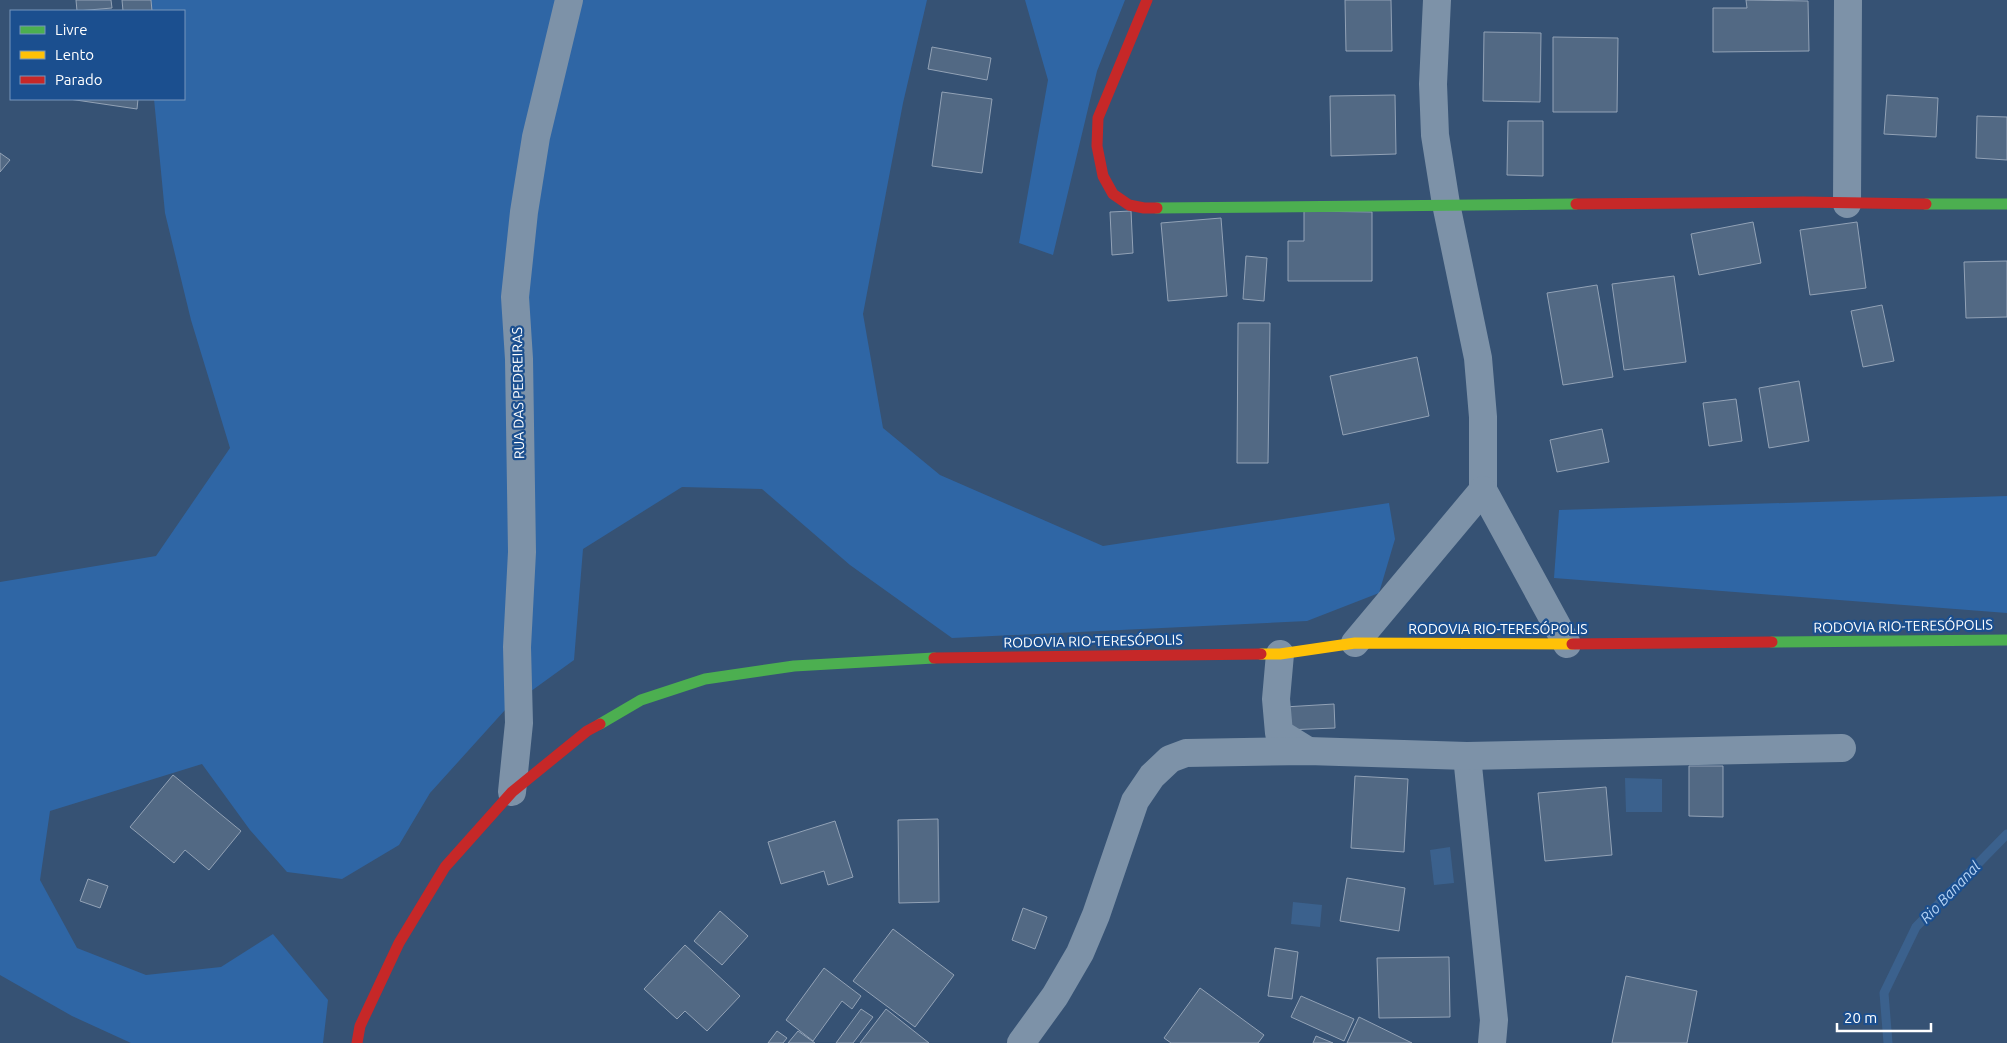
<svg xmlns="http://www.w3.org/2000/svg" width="2007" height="1043" font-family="Ubuntu,sans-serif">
<rect width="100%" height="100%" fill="#365274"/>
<g fill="#2f66a5">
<path d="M143 0H927L903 103 863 314 883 428 940 475 1103 546 1389 503 1395 539 1379 593 1307 621 952 638 850 565 762 489 682 487 583 549 574 660 505 710 430 793 399 845 342 879 287 872 250 830 202 764 50 811 40 880 77 948 146 975 221 967 273 934 328 1000 323 1043H131L72 1016 0 975V582L156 556 230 448 191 320 165 213 154 99H184V11H145Z"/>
<path d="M1025 0H1125L1097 71 1053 255 1019 243 1048 80Z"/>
<path d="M2007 496V613L1554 578 1559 510Z"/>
</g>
<g fill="#3b618d">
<path d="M1625 778 1662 779V812H1626Z"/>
<path d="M1450 847 1454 883 1434 885 1430 850Z"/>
<path d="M1293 902 1322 905 1320 927 1291 924Z"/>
</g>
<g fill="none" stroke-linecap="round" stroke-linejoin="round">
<path stroke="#3b618d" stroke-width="9" d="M1888 1043 1884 993 1916 927 2007 834"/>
</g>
<g fill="#526984" stroke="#92a2b6">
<path d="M76 0H111L112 8 77 11Z"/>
<path d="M122 0H151L152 11H123Z"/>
<path d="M1345 0H1391L1392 51H1346Z"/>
<path d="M1746 0 1808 1 1809 51 1713 52V8H1747Z"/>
<path d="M1484 32 1541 33 1540 102 1483 101Z"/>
<path d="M1553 37 1618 38 1617 112H1553Z"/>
<path d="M932 47 991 58 987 80 928 69Z"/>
<path d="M942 92 992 99 982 173 932 166Z"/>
<path d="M1395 95 1396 154 1331 156 1330 96Z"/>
<path d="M1887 95 1938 98 1936 137 1884 134Z"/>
<path d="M69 99H138L137 109Z"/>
<path d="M1977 116 2007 117V160L1976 158Z"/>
<path d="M1508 121H1543V176L1507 175Z"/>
<path d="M0 153 10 160 0 172Z"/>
<path d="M1131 211 1133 253 1112 255 1110 212Z"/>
<path d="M1304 211 1372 212V281H1288V241H1304Z"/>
<path d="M1221 218 1227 296 1168 301 1161 223Z"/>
<path d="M1753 222 1761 263 1699 275 1691 234Z"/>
<path d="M1857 222 1866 288 1810 295 1800 230Z"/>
<path d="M1246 256 1267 258 1264 301 1243 299Z"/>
<path d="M2007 261V317L1966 318 1964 262Z"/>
<path d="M1674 276 1686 362 1624 370 1612 284Z"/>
<path d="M1597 285 1613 377 1563 385 1547 293Z"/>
<path d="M1882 305 1894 361 1863 367 1851 311Z"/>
<path d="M1238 323H1270L1268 463H1237Z"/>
<path d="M1417 357 1429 416 1343 435 1330 376Z"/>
<path d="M1799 381 1809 441 1769 448 1759 388Z"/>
<path d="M1736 399 1742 441 1709 446 1703 403Z"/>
<path d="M1602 429 1609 462 1557 472 1550 440Z"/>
<path d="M1334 704 1335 728 1285 730 1284 707Z"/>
<path d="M1689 766H1723V817L1689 816Z"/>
<path d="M173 775 241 831 209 870 185 850 174 863 130 827Z"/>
<path d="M1355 776 1408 779 1404 852 1351 848Z"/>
<path d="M1606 787 1612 855 1545 861 1538 793Z"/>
<path d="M938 819 939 902 899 903 898 820Z"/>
<path d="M835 821 853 877 828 885 824 871 781 884 768 842Z"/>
<path d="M1347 878 1405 888 1399 931 1340 921Z"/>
<path d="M88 879 108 886 100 908 80 901Z"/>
<path d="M1023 908 1047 917 1035 949 1012 940Z"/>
<path d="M720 911 748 936 722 965 694 941Z"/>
<path d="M893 929 954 975 915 1027 853 981Z"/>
<path d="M685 945 740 996 707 1031 685 1011 677 1019 644 989Z"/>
<path d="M1275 948 1298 952 1292 999 1268 996Z"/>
<path d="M1449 957 1450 1017 1379 1018 1377 958Z"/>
<path d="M824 968 861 996 852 1009 842 1001 813 1041 786 1020Z"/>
<path d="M1626 976 1697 991 1687 1043H1612Z"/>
<path d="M1200 988 1264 1035 1258 1043H1171L1164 1038Z"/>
<path d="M1301 996 1354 1019 1344 1041 1291 1017Z"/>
<path d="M861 1009 873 1017 853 1043H836Z"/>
<path d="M886 1009 929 1043H860Z"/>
<path d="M1359 1017 1412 1043H1347Z"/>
<path d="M777 1031 787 1038 783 1043H768Z"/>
<path d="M798 1031 815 1043H788Z"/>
<path d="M1316 1036 1333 1043H1313Z"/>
</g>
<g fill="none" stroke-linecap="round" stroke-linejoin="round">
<g stroke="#7d92a8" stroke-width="28">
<path d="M1437 0 1433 84 1435 135 1446 204 1478 358 1483 417V490L1567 644"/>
<path d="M1847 204 1848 0"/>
<path d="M1355 643 1483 490"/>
<path d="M1280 654 1276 699 1279 733 1308 751"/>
<path d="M1467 756 1494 1020 1492 1043"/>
<path d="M512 792 519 723 517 647 522 552 519 359 515 297 524 212 536 137 569 0"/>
<path d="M1021 1043 1055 996 1080 953 1096 915 1135 801 1152 776 1170 759 1186 753 1308 751 1467 756 1842 748"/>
</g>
<g stroke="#4caf50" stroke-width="11">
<path d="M1926 204H2007"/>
<path d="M1157 208 1576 204"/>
<path d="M1772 642 2007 640"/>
<path d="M600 724 641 700 705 679 794 666 934 658"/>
</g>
<path stroke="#ffc107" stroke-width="11" d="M1261 654H1280L1355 643 1572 644"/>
<g stroke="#c62828" stroke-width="11">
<path d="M1147 0 1098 118 1097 146 1103 176 1113 194 1129 205 1144 208H1157"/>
<path d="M1576 204 1803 202 1926 204"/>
<path d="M1572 644 1772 642"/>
<path d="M934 658 1261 654"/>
<path d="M357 1043 360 1026 399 943 445 867 512 792 587 731 600 724"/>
</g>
</g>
<g text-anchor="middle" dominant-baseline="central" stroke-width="4.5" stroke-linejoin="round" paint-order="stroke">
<g font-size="14" fill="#fff" stroke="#1b4f8f">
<text transform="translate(518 393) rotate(-91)">RUA DAS PEDREIRAS</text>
<text transform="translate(1903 626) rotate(-1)">RODOVIA RIO-TERESÓPOLIS</text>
<text x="1498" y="629">RODOVIA RIO-TERESÓPOLIS</text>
<text transform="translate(1093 641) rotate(-1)">RODOVIA RIO-TERESÓPOLIS</text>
</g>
<g font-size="15" font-style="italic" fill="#b5d3f5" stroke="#1b4f8f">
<text transform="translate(1950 892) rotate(-46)">Rio Bananal</text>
</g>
</g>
<rect x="10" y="10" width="175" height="90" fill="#1b4f8f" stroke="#7695bc"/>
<rect x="20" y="26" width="25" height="8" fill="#4caf50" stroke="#7695bc"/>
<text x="55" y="35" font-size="15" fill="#ffffff">Livre</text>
<rect x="20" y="51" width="25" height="8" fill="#ffc107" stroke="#7695bc"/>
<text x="55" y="60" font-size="15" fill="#ffffff">Lento</text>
<rect x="20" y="76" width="25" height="8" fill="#c62828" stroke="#7695bc"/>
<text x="55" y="85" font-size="15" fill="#ffffff">Parado</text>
<path d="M1837 1023v8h94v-8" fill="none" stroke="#ffffff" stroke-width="2.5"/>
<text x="1844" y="1023" font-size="15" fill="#ffffff" stroke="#1b4f8f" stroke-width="4" paint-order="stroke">20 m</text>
</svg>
